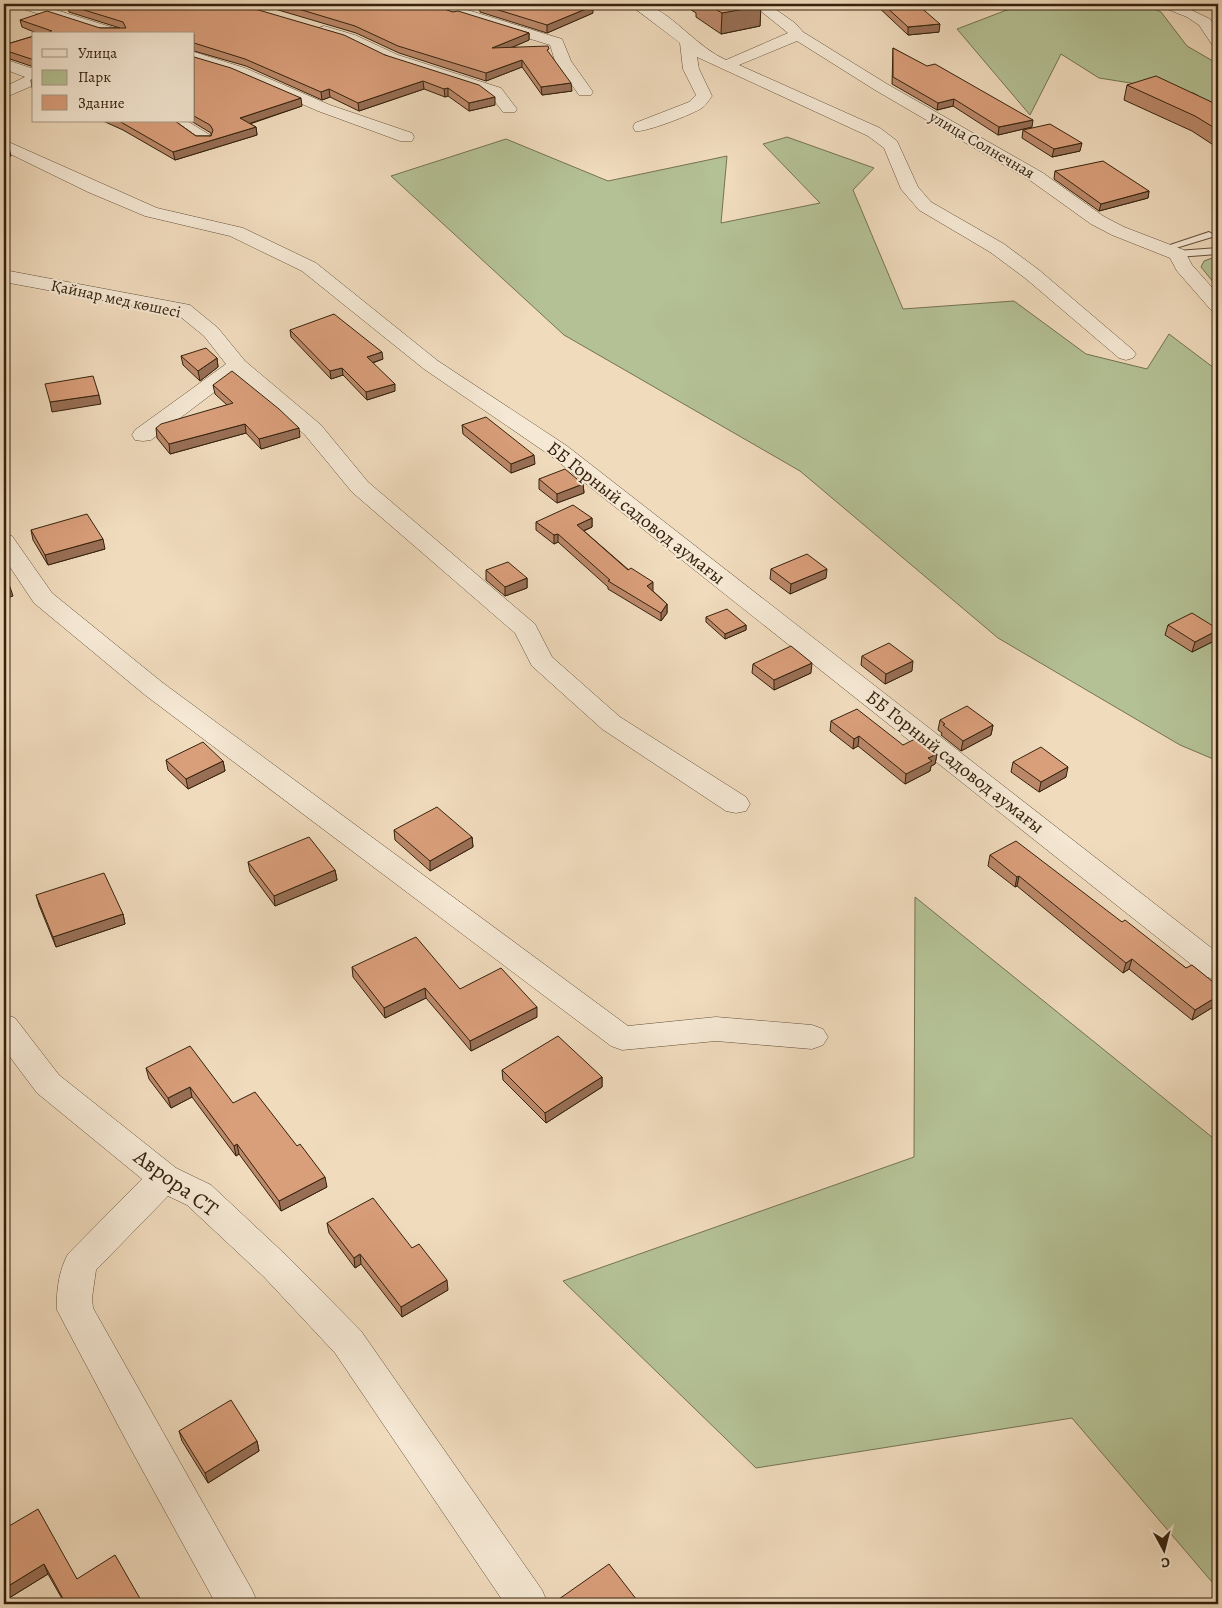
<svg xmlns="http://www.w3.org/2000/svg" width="1222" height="1608" font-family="Alegreya,serif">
<rect width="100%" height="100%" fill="#f0dbbd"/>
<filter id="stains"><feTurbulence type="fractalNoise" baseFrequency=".004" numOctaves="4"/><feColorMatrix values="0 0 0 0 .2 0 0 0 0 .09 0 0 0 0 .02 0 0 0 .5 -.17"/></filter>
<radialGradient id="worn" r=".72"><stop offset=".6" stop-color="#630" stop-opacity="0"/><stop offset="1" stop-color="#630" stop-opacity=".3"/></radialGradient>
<g fill="#b4c195" stroke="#747251">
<path d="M1006 4H1144L1161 12 1187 46 1218 64V108L1194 93 1099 78 1061 54 1030 115 957 29 1012 8Z"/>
<path d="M787 137 874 168 853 190 903 309 1014 301 1086 354 1147 369 1169 334 1218 371V761L1180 745 998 638 800 471 564 335 391 176 506 139 608 181 727 156 721 223 820 203 763 144Z"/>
<path d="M1212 258H1218V288L1201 267 1204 261Z"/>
<path d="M915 897 1218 1142V1589L1072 1418 756 1468 563 1281 914 1157Z"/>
</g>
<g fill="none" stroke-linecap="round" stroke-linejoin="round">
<defs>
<g id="service">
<path d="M1209 232 1214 235 1212 237 1166 251 1161 248Z"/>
<path d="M1218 248V254L1177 257 1172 254 1177 251Z"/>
</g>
<g id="minor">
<path d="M15 4H37L124 31 126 34H102L17 7Z"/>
<path d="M426 4H448L562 39 571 61 593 92 591 95H579L555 61 550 45 428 7Z"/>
<path d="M629 4C635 4 643 2 648 5 675 16 697 47 726 60L788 33 752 4H768L795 23 803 32 887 84 1043 173 1103 216 1124 227 1184 250 1192 265 1218 294V312L1211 310 1177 271 1170 258 1112 235 1091 224 1031 181 875 90 797 41 739 65 880 128 897 141 918 187 931 202 1004 244 1039 270 1133 350 1136 354 1133 358 1126 360 1119 358 1025 278 990 252 919 210 901 189 884 148 868 136 697 57 699 69 712 96C709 100 706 105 702 108 693 114 645 133 635 131L633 127 635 123 689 102 696 95 683 69 680 43Z"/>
<path d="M1160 4H1179L1210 19 1218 31V48L1213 46 1199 25 1187 17 1162 7Z"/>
<path d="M324 26 355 35 398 55 501 88 517 109 515 112H503L489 94 386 61 345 41 319 34 316 31 319 28Z"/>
<path d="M194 52 245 68 330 105 412 133 414 137 412 141H400L318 111 233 74 194 62Z"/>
<path d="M4 59 34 69V85L4 98V87L25 77 4 69Z"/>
<path d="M167 121H187L210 135 212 139 210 143H198Z"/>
<path d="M4 140 157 208 243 228 316 263 438 361 567 446 1218 953V980L1207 977 551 456 424 369 302 271 230 236 145 216 88 192 4 151Z"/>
<path d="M4 270 190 305 218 328 245 361 321 425 368 482 535 624 552 657 620 717 746 797 750 804 746 811 736 813 726 811 602 729 532 666 515 633 352 492 305 435 237 375 151 440 143 441 135 440 132 435 135 430 226 364 204 336 177 314 4 282Z"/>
<path d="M4 534 12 536 52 593 163 683 628 1026 716 1017 812 1025 823 1029 828 1037 823 1045 812 1049 716 1041 622 1050 611 1046 145 695 34 603 4 558Z"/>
<path d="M4 1014 15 1018 59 1075 176 1168 211 1185 288 1257 361 1331 542 1590 548 1604H505L335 1353 264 1277 187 1205 168 1196 96 1270 92 1298 93 1308 252 1590 258 1604H216L127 1442 57 1310C56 1291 59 1270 68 1254L142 1179 37 1093 4 1049Z"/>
</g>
<path id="tertiary" d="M1208 4H1218V8L1210 7Z"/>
</defs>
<use href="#service" stroke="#645039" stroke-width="2"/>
<use href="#minor" stroke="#645039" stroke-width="1"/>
<use href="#tertiary" stroke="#645039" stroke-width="1"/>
<use href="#service" fill="#f5e8d4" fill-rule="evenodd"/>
<use href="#minor" fill="#f5e8d4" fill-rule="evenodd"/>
<use href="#tertiary" fill="#f5e8d4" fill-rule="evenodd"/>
</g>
<g fill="#bb8869" stroke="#35220d">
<path d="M258 4H377L378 8 453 12 529 33V40L513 47 549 54 572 91 542 95 522 67 486 81 399 53 356 33Z"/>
<path d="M479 4 593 13 547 33 480 12Z"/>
<path d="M682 4H760V26L721 34 696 17V13Z"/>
<path d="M875 4H913L939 32 908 35Z"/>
<path d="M68 5 385 55 495 105 469 111 448 96 445 97 424 89 359 111 330 97 322 100 246 66 194 51V34H39L22 27 20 20 100 28H120L69 12Z"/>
<path d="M34 36V67L4 57V45Z"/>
<path d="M893 48 1032 127 998 135 953 106 937 110 892 84Z"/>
<path d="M194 57 302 106 250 124 256 127 257 135 175 160 123 130 103 121H175L196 136H211V133L191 121H194Z"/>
<path d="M34 78V89L32 88 31 80Z"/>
<path d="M1127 85 1218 105V148L1192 131 1124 100Z"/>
<path d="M1023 130 1080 151 1052 157 1022 138Z"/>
<path d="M1055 171 1149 191 1148 198 1099 211 1054 179Z"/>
<path d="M290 330 383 359 373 363 395 391 367 400 343 375 331 379 291 337Z"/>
<path d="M181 356 217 358 218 367 200 381 183 365Z"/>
<path d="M213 385 300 437 261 449 246 433 170 454 157 438 156 428 227 405 215 394Z"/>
<path d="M462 425 535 464 511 473 463 434Z"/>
<path d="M539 479 583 484 584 493 557 503 539 489Z"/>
<path d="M592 518V527L584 531 653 591 667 604V613L661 621 608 589V587L558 542 554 544 536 530V522Z"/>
<path d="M31 530 105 549 48 565 33 540Z"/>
<path d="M771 569 826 578 790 594 770 579Z"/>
<path d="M486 570 527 578V588L505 596 486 580Z"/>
<path d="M706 617 746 625V630L725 639 706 622Z"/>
<path d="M1168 625 1218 629V633L1216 640 1192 652 1165 635Z"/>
<path d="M862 656 912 671 885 684 861 665Z"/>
<path d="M753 664 811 673 774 690 752 673Z"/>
<path d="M940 720 993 725 991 735 961 751 941 735 942 733 938 730Z"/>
<path d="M831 721 903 745 937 754 935 764 931 766 930 771 905 784 858 746 853 749 830 731Z"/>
<path d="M166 760 223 761 225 771 188 789 168 770Z"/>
<path d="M1013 762 1066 777 1039 792 1011 772Z"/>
<path d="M394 830 472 837 473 847 430 871 395 840Z"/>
<path d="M990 855 1122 922 1186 968 1218 986V1004L1192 1020 1129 969 1123 973 1017 886 1015 887 988 866Z"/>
<path d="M248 862 335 870 337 880 275 906 250 872Z"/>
<path d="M36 895 123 914 125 924 56 947 39 905Z"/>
<path d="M352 967 460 989 537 1017 471 1051 426 998 385 1018 353 977Z"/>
<path d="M146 1068 233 1103 327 1187 281 1211 239 1154 236 1156 192 1097 171 1108 149 1079Z"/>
<path d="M502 1070 602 1077V1087L546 1123 503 1080Z"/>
<path d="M327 1223 448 1290 402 1317 361 1264 355 1268 329 1233Z"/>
<path d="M179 1431 257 1441 259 1451 208 1483 182 1441Z"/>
<path d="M4 1529 77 1579 142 1602 143 1604H65L48 1574 9 1598 4 1587Z"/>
</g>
<g fill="#986f55" stroke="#35220d">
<path d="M757 4H760V6H761L760 26 721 34 722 13Z"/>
<path d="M593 6V13L547 33V25Z"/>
<path d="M940 24 939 32 908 35V27Z"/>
<path d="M529 33V40L492 56V48Z"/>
<path d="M522 60V67L486 81V73Z"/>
<path d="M423 81 424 89 359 111 358 103Z"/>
<path d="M571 83 572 91 542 95 541 87Z"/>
<path d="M448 88V96L445 97 444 89Z"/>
<path d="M329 89 330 97 322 100 321 92Z"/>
<path d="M495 97V105L469 111V103Z"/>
<path d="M301 98 302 106 242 126 240 118Z"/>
<path d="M954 99 953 106 937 110 938 103Z"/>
<path d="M1033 120 1032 127 998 135 999 127Z"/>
<path d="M256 127 257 135 175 160 173 152Z"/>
<path d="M1082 143 1080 151 1052 157 1054 149Z"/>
<path d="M9 148 11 156 4 159V150Z"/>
<path d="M1149 191 1148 198 1099 211 1101 204Z"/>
<path d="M382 352 383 359 368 364 367 357Z"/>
<path d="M217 358 218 367 200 381 198 371Z"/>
<path d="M342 368 343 375 331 379 330 371Z"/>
<path d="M395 384V391L367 400 366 392Z"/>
<path d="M99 395 101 404 52 412 50 402Z"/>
<path d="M245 424 246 433 170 454 169 444Z"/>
<path d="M299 428 300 437 261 449 259 439Z"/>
<path d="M534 455 535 464 511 473V464Z"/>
<path d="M583 484 584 493 557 503V494Z"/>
<path d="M592 518V527L578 533 577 525Z"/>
<path d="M558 534V542L554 544V535Z"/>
<path d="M103 539 105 549 48 565 45 555Z"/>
<path d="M827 569 826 578 790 594 791 584Z"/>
<path d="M527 578V588L505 596V587Z"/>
<path d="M653 582V591L647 595V586Z"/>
<path d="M10 587 13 596 4 599V588Z"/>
<path d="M667 604V613L661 621V613Z"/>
<path d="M746 625V630L725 639V634Z"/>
<path d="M1218 630 1216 640 1192 652 1195 642Z"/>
<path d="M913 661 912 671 885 684 886 674Z"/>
<path d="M812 663 811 673 774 690V680Z"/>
<path d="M993 725 991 735 961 751 963 741Z"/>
<path d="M859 736 858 746 853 749 854 739Z"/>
<path d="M937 754 935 764 931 766 930 771 905 784 906 774 928 758Z"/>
<path d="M223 761 225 771 188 789 186 779Z"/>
<path d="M1068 767 1066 777 1039 792 1041 782Z"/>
<path d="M472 837 473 847 430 871V861Z"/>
<path d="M335 870 337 880 275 906 274 896Z"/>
<path d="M1019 876 1017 886 1015 887 1017 877Z"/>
<path d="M123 914 125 924 56 947 53 937Z"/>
<path d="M1132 959 1129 969 1123 973 1126 963Z"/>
<path d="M425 988 426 998 385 1018 384 1008Z"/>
<path d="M1218 996V1004L1192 1020 1195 1010Z"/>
<path d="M537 1007V1017L471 1051 470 1041Z"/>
<path d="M602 1077V1087L546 1123 545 1113Z"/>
<path d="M190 1087 192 1097 171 1108 168 1098Z"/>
<path d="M237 1144 239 1154 236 1156 234 1146Z"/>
<path d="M325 1177 327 1187 281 1211 279 1201Z"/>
<path d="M360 1254 361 1264 355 1268 354 1258Z"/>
<path d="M447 1280 448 1290 402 1317 401 1307Z"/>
<path d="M257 1441 259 1451 208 1483 205 1473Z"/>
<path d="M44 1564 48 1574 9 1598 5 1588Z"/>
</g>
<g fill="#d99e7a" stroke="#35220d">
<path d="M70 4H238L344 35 385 55 479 85 495 97 469 103 448 88 444 89 423 81 358 103 329 89 321 92 245 59 194 43V34H43L52 31 20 20 47 11 100 28H126L123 22 68 5Z"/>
<path d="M282 4H377L378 8 395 4H429L453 12 458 11 529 33 492 48 548 46 549 49 547 50 571 83 541 87 522 60 486 73 398 46 355 26Z"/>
<path d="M479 4H589L593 6 547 25Z"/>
<path d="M707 4H757L761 6 722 13Z"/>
<path d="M883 4H913L918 5 940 24 908 27Z"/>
<path d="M34 36V60L4 50V45Z"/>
<path d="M893 48 927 66 935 64 1033 120 999 127 954 99 938 103 893 77Z"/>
<path d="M194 57 231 68 301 98 240 118 256 127 173 152 119 121H175L196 136H211L213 130 210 125 194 116Z"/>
<path d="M1156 76 1218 105V130L1195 116 1127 85Z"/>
<path d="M1050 124 1082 143 1054 149 1023 130Z"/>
<path d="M4 146 9 148 4 150Z"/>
<path d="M1103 161 1149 191 1101 204 1055 171Z"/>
<path d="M334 314 382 352 367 357 395 384 366 392 342 368 330 371 290 330Z"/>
<path d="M206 348 217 358 198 371 181 356Z"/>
<path d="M232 371 279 409 299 428 259 439 245 424 169 444 156 428 161 424 233 403 213 385Z"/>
<path d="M93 376 99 395 50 402 45 384Z"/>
<path d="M486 417 534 455 511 464 462 425Z"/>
<path d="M565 469 583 484 557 494 539 479Z"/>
<path d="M573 505 592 518 577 525 628 570 631 568 653 582 647 586 667 604 661 613 608 581 610 580 558 534 554 535 536 522Z"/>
<path d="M87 514 103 539 45 555 31 530Z"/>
<path d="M807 554 827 569 791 584 771 569Z"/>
<path d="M508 562 527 578 505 587 486 570Z"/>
<path d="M4 578 10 587 4 588Z"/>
<path d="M727 609 746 625 725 634 706 617Z"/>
<path d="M1192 613 1218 629V630L1195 642 1168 625Z"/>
<path d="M889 643 913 661 886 674 862 656Z"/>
<path d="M791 646 812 663 774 680 753 664Z"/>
<path d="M967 706 993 725 963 741 943 725 945 724 940 720Z"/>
<path d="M857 709 903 745 917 738 937 754 928 758 932 761 906 774 859 736 854 739 831 721Z"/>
<path d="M203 742 223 761 186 779 166 760Z"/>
<path d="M1041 747 1068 767 1041 782 1013 762Z"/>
<path d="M437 807 472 837 430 861 394 830Z"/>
<path d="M309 837 335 870 274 896 248 862Z"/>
<path d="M1016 841 1122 922 1125 920 1186 968 1192 965 1218 986V996L1195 1010 1132 959 1126 963 1019 876 1017 877 990 855Z"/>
<path d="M104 873 123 914 53 937 36 895Z"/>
<path d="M416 937 460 989 501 968 537 1007 470 1041 425 988 384 1008 352 967Z"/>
<path d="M558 1036 602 1077 545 1113 502 1070Z"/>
<path d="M190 1046 233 1103 255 1092 297 1146 300 1144 325 1177 279 1201 237 1144 234 1146 190 1087 168 1098 146 1068Z"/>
<path d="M373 1198 412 1248 419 1244 447 1280 401 1307 360 1254 354 1258 327 1223Z"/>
<path d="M231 1400 257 1441 205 1473 179 1431Z"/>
<path d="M38 1509 77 1579 115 1555 142 1602 138 1604H66L44 1564 5 1588 4 1586V1529Z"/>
<path d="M609 1564 640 1604H563L559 1599Z"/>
</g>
<g text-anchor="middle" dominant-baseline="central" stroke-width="4" stroke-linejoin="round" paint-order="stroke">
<g font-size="16" fill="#35220d" stroke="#f5e8d4">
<text transform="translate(982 145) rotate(30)">улица Солнечная</text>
<text transform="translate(116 299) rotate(12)">Қайнар мед көшесі</text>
</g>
<g font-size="19" fill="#35220d" stroke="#f5e8d4">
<text transform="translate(636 513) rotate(38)">ББ Горный садовод аумағы</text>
<text transform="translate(955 762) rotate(38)">ББ Горный садовод аумағы</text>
</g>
<g font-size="22" fill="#35220d" stroke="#f5e8d4">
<text transform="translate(176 1183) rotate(36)">Аврора СТ</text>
</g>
</g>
<rect width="1222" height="1608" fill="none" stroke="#f0dbbd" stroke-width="20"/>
<rect x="5" y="5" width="1212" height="1598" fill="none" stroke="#35220d" stroke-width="2.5"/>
<rect x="10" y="10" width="1202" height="1588" fill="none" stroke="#35220d"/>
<rect x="32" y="32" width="162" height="90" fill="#f5e8d4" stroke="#a89984"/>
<rect x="42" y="49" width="25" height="8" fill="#f5e8d4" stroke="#a89984"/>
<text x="78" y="58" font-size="15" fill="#35220d">Улица</text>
<rect x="42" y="70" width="25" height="15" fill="#b4c195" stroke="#a89984"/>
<text x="78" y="82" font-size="15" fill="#35220d">Парк</text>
<rect x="42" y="95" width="25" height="15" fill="#d99e7a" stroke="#a89984"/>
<text x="78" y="108" font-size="15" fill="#35220d">Здание</text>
<g transform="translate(1164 1550) rotate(173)" stroke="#f5e8d4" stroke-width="4" paint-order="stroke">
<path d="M0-4L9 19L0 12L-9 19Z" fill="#35220d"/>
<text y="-8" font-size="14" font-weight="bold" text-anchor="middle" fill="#35220d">С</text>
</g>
<rect width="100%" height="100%" filter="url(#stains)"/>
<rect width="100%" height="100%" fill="url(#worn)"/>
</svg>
